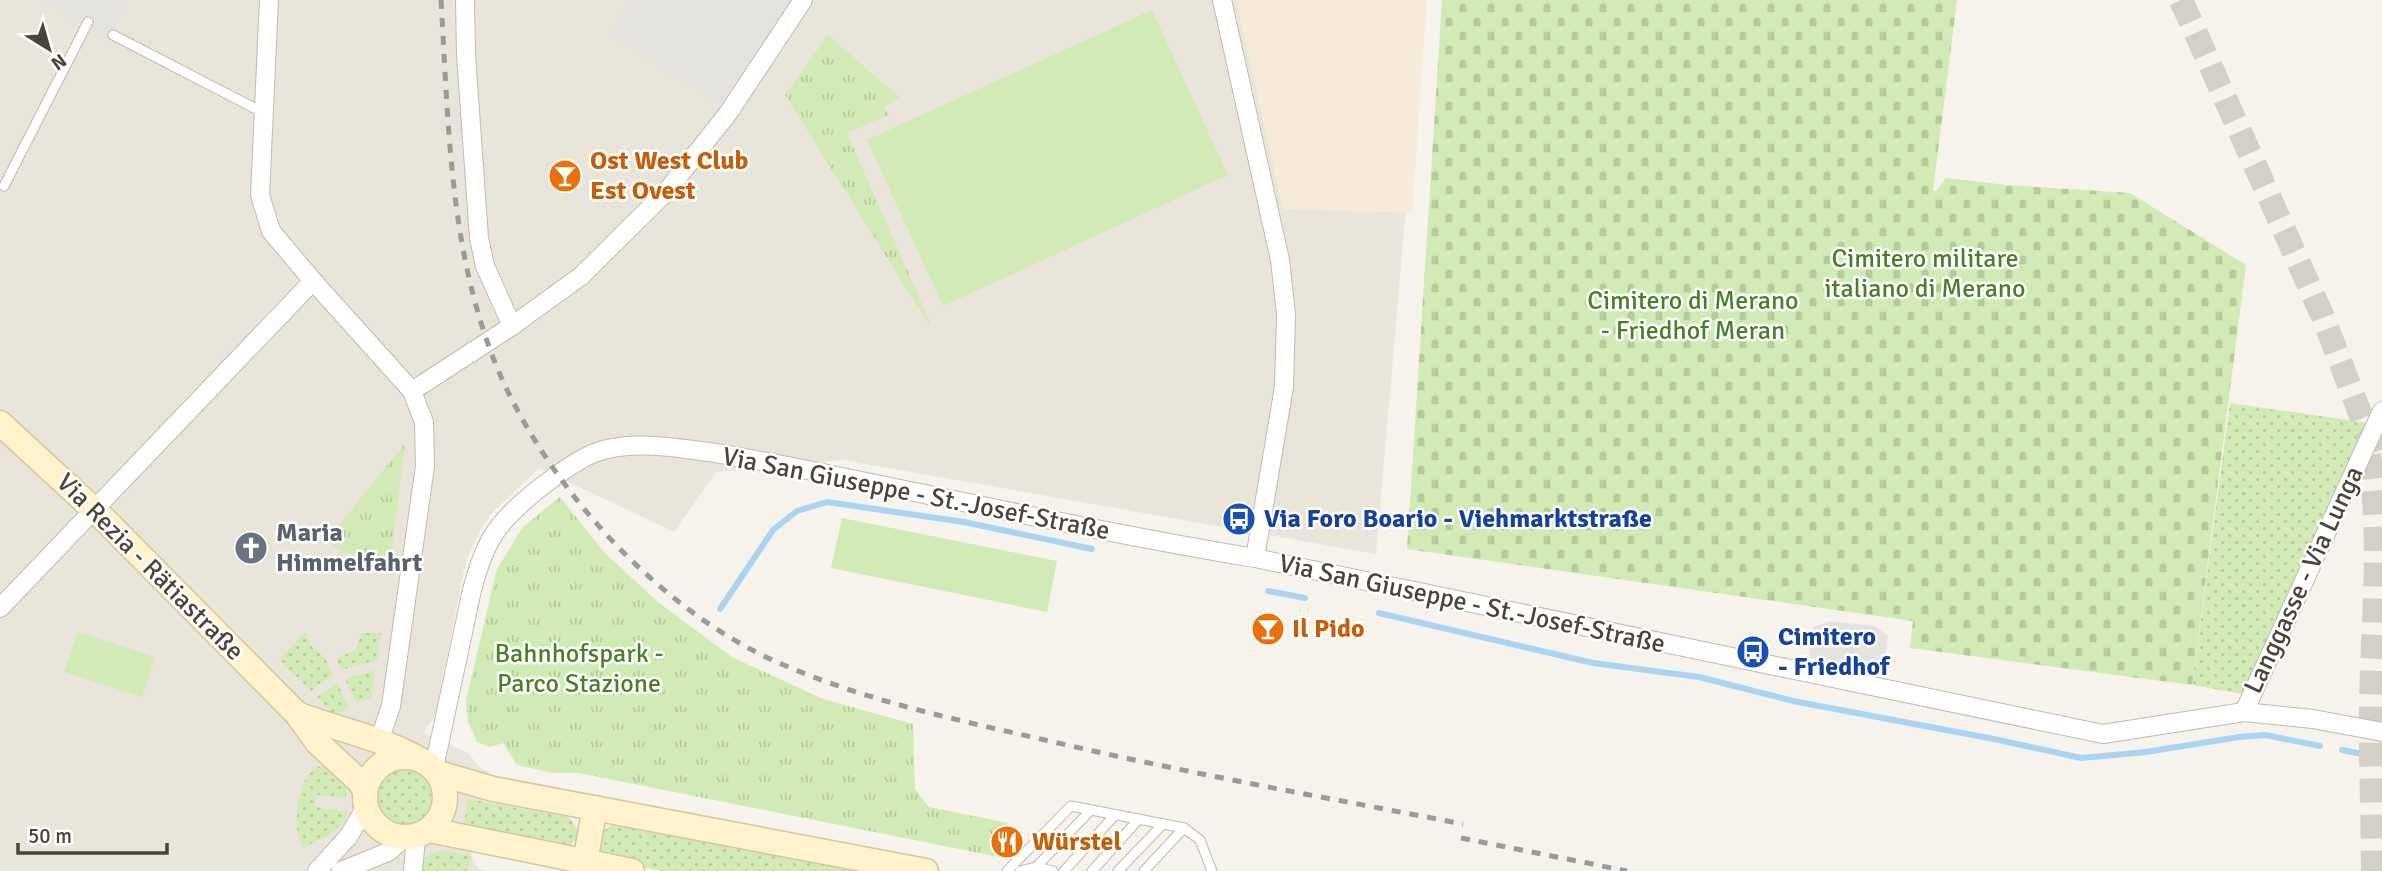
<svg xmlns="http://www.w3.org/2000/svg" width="2382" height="871" font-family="Signika,sans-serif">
<defs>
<pattern id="grass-dots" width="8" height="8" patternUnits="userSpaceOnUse" patternTransform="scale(1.75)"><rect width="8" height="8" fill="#d2eab5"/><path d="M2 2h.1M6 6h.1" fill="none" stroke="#b6ca9c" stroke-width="1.8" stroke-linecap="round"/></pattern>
<pattern id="cemetery-stones" width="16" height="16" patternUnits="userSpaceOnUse" patternTransform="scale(1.75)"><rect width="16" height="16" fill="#d2eab5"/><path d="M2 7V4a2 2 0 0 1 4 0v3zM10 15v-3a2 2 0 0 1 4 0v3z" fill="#b6ca9c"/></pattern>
<pattern id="park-tufts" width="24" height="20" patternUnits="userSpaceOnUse" patternTransform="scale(1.75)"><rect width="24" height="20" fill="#d2eab5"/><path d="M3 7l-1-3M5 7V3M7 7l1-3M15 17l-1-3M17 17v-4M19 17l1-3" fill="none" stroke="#b6ca9c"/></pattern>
</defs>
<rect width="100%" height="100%" fill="#f6f3ec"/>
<path fill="#eae5da" d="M0 0H1424L1376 554 843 460 716 472 674 532 539 468 491 514 481 528 466 561 435 716 423 733 468 753 481 768 489 772 471 855 478 869 489 871H0Z"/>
<path fill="#f7ead8" d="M1236 0H1427L1412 213 1283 209Z"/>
<g fill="url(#grass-dots)">
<path d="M2230 403 2368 423 2248 695 2192 685Z"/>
<path d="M305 632 313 649 325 657 333 675 311 691 279 659Z"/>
<path d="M362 633H381L377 660 341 670 336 658 355 650Z"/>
<path d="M375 670 371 697 357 703 345 679Z"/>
<path d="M337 683 349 707 336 717 317 697Z"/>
<path d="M324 765 335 772 347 787 346 798 317 795 315 807 347 812C343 831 319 840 303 848 300 841 297 833 297 826 296 807 301 768 324 765Z"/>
<circle cx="405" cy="797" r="30"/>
<path d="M468 799 568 817C582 830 579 841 563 850L463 828Z"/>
<path d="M624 824 864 871H662L608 860 599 848V835L611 825Z"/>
<path d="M440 851 471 855 468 871H421C421 857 428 854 440 851Z"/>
</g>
<path fill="url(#cemetery-stones)" d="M1442 0H1957L1933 191H1936L1946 178 2007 185 2130 193 2246 265 2192 685 1910 648 1913 621 1407 549Z"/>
<g fill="url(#park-tufts)">
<path d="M828 35 899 97 884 107 889 115 847 133 930 322 928 323 785 95Z"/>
<path d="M405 443 389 570 337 549 327 540Z"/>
<path d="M560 497 604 552 658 602 732 657 823 699 913 724 915 789 929 807 1008 823 1000 853 994 856 579 773H553L517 765 503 743 490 747 477 742 468 722 466 700 497 569 523 527Z"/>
</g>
<g fill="#d2eab5">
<path d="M1152 10 1228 175 943 306 867 140Z"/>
<path d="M842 518 1057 561 1047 612 831 568Z"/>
<path d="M78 632 155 657 142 697 64 672Z"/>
</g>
<g fill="#e5e3e0">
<path d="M38 0H129L109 38Z"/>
<path d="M632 0H791L720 105 610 34Z"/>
<path d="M1829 621 1875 626 1888 636 1883 674 1809 658 1813 627Z"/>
</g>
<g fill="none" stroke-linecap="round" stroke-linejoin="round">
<g stroke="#a9d4f2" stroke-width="6">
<path d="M1268 591 1305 598"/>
<path d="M720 609 773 530 797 511 827 502 964 522 1092 549"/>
<path d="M1379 613 1593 663 1699 677 1793 701 1994 739 2081 758 2146 752 2239 737 2265 735 2320 746"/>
<path d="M2342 750 2382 758"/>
</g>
<g stroke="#d4d0c8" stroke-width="24" stroke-dasharray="24 12" stroke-linecap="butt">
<path d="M2181 0 2323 317 2382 470"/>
<path d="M2369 455C2382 541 2373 614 2371 700 2370 757 2373 814 2373 871"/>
</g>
<defs>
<g id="lane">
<path d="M113 35 262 112"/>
<path d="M4 186 88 22"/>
<path d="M1036 867 1091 810"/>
<path d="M1007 871 1071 806 1184 828 1200 840 1212 871"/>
<path d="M1020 871 1036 867 1053 871"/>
<path d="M1064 871 1115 815"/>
<path d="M1092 871 1139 819"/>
<path d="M1118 871 1163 824"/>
<path d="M1144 871 1184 828"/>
</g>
<g id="street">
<path d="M269 0 260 195 271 231 313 281 412 391 424 422 425 466 391 706 379 741"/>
<path d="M465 0 466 55 479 238 485 266 512 326"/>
<path d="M1222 0 1280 260 1286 314 1284 387 1255 558"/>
<path d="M412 391 512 326 581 276 666 192 729 112 803 0"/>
<path d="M0 608 313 281"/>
<path d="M2244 712 2382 411"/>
<path d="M434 768 472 590C478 568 485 545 499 527 517 503 572 460 600 451 630 442 664 446 694 450 755 458 816 472 876 484 1002 510 1128 537 1255 558L2103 734 2244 712 2313 719 2382 732"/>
<path d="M317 871 348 837 366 807"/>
<path d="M341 871 388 852 404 838"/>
<path d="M413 871 416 837"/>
</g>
<g id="secondary">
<path d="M0 423 104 519 297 714 317 742 360 782 365 791"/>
<path d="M297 714C336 729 378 737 415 757"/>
<circle cx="405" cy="797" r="40"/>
<path d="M438 773 493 789 926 871"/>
<path d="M430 830 632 871"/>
<path d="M585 861 595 808"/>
</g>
</defs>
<use href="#lane" stroke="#c2bbae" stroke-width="11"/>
<use href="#street" stroke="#c2bbae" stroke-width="20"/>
<use href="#secondary" stroke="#d6c79b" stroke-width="27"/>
<use href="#lane" stroke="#fff" stroke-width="9"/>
<use href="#street" stroke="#fff" stroke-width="18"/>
<use href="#secondary" stroke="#fff3cd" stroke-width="24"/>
<g stroke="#9a9a9a" stroke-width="5" stroke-dasharray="9 9" stroke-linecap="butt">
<path d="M441 0C448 115 449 232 487 341 531 470 652 607 777 662 867 702 963 721 1058 743 1192 774 1328 798 1463 824"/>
<path d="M1461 838 1627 871"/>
</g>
</g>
<defs>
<symbol id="bar-disc" viewBox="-11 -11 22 22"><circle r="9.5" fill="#e8710a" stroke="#fff"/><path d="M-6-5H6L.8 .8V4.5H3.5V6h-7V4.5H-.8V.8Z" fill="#fff"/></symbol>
<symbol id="bus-disc" viewBox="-11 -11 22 22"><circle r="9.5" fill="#1a4fb4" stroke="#fff"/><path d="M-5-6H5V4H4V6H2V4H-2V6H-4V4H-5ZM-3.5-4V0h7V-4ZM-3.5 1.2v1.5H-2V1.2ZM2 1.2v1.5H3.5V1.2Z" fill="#fff"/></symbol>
<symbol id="church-disc" viewBox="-11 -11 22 22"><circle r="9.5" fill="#6b7280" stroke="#fff"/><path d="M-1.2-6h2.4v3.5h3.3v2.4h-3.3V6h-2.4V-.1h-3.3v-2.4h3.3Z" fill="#fff"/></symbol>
<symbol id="restaurant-disc" viewBox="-11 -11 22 22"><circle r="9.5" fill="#e8710a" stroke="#fff"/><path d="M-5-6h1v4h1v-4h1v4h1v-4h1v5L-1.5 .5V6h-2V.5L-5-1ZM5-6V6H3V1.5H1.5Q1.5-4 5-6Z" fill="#fff"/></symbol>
</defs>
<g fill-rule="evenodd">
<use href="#bar-disc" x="546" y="157" width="38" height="38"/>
<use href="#bus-disc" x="1220" y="500" width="38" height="38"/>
<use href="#church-disc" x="232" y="529" width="38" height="38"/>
<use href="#bar-disc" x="1249" y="610" width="38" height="38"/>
<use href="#bus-disc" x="1734" y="633" width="38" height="38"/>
<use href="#restaurant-disc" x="988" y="823" width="38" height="38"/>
</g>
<g text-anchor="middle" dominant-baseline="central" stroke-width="5" stroke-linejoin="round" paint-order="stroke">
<g font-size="26" font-weight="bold" fill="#c56008" stroke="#fff" text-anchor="start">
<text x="590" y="161">Ost West Club<tspan x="590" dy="30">Est Ovest</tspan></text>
<text x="1292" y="629">Il Pido</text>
<text x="1032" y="842">Würstel</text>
</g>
<g font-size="26" fill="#4a7f2a" stroke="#fff">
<text x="1925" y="259">Cimitero militare<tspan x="1925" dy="30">italiano di Merano</tspan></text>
<text x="1693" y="301">Cimitero di Merano<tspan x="1693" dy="30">- Friedhof Meran</tspan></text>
<text x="579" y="654">Bahnhofspark -<tspan x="579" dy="30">Parco Stazione</tspan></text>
</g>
<g font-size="26" fill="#4b4439" stroke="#fff">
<text transform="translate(916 494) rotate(11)">Via San Giuseppe - St.-Josef-Straße</text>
<text transform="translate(150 567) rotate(45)">Via Rezia - Rätiastraße</text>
<text transform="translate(2304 580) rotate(-65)">Langgasse - Via Lunga</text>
<text transform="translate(1472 604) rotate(12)">Via San Giuseppe - St.-Josef-Straße</text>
</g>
<g font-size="26" font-weight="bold" fill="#164399" stroke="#fff" text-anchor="start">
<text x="1264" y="519">Via Foro Boario - Viehmarktstraße</text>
<text x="1778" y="637">Cimitero<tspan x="1778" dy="30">- Friedhof</tspan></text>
</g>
<g font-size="26" font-weight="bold" fill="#5b616d" stroke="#fff" text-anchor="start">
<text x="276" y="533">Maria<tspan x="276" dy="30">Himmelfahrt</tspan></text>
</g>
</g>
<g transform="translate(49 49) rotate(143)" stroke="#ffffff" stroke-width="5" paint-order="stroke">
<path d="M0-5L12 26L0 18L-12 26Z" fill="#4b4439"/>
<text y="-10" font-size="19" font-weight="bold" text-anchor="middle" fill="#4b4439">N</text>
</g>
<path d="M18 843v10h149v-10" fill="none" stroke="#4b4439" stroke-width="3.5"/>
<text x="28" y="843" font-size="21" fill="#4b4439" stroke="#ffffff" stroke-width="5" paint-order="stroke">50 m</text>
</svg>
